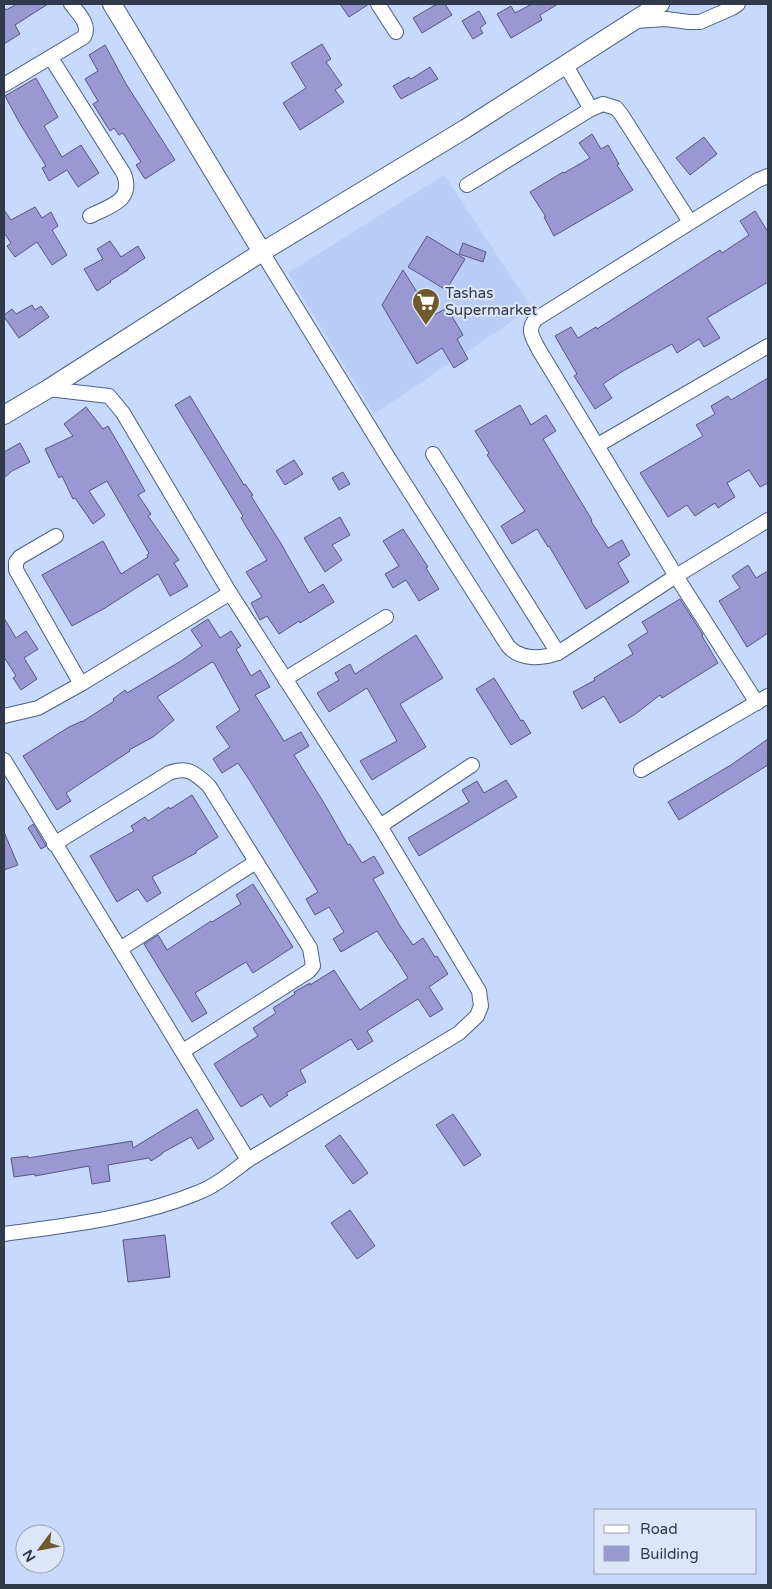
<svg xmlns="http://www.w3.org/2000/svg" width="772" height="1589" font-family="'Varela Round',sans-serif">
<rect width="100%" height="100%" fill="#c7d9fc"/>
<path fill="#b9cdf6" d="M444 175 532 308 374 414 288 273Z"/>
<g fill="#9998d3" stroke="#57567f">
<path d="M17 4H48L15 25 20 34 4 44V7L6 10Z"/>
<path d="M340 4H369L349 17Z"/>
<path d="M437 4H445L452 15 422 33 413 18Z"/>
<path d="M532 4H558L540 15 542 20 511 38 497 14 511 6 515 13Z"/>
<path d="M479 11 486 23 480 28 483 33 473 39 462 21Z"/>
<path d="M322 44 331 59 326 62 342 85 335 90 344 102 300 130 283 103 306 88 291 63Z"/>
<path d="M105 45 126 84 175 160 145 179 136 165 141 162 123 133 119 135 114 128 110 131 93 104 98 101 85 79 98 71 89 55Z"/>
<path d="M430 67 438 79 401 99 393 86 409 77 411 79Z"/>
<path d="M36 78 58 117 44 126 62 157 81 145 99 173 78 187 67 170 49 181 42 168 46 166 19 122 5 96Z"/>
<path d="M592 134 601 149 608 145 619 164 617 165 633 190 554 236 544 217H546L530 192 563 172 564 173 590 158 579 143Z"/>
<path d="M704 137 717 154 690 175 676 158Z"/>
<path d="M35 207 42 218 51 212 58 226 52 230 67 255 52 265 37 242 15 257 7 246 11 243 4 233V210L11 220Z"/>
<path d="M755 211 768 232V282L707 318 720 338 704 347 699 339 677 353 672 344 623 371 603 384 612 398 595 409 574 376 577 374 555 336 571 327 578 338 596 327 597 329 720 250 722 253 749 235 740 221Z"/>
<path d="M427 236 465 259 446 290 408 267Z"/>
<path d="M110 241 121 257 138 246 145 258 128 269V270L110 281 111 282 97 291 84 269 103 259 97 249Z"/>
<path d="M463 243 486 252 483 262 459 254Z"/>
<path d="M403 270 432 316 447 308 463 335 457 339 468 359 454 368 442 348 417 364 382 305Z"/>
<path d="M32 305 35 310 41 306 49 317 19 338 4 317V315L12 309 16 314Z"/>
<path d="M768 378V483L760 487 749 470 727 483 735 497 718 508 715 503 695 516 687 505 668 517 640 473 703 436 696 425 715 414 711 406 728 396 731 400Z"/>
<path d="M190 396 244 485 245 484 253 495 251 496 280 542 309 593 323 584 334 602 300 623 299 621 279 634 267 616 260 620 251 603 262 597 246 572 267 560 241 518 243 516 175 405Z"/>
<path d="M520 405 531 425 546 415 556 431 543 439 592 520 591 521 608 548 622 540 630 555 618 563 629 582 586 609 549 546 548 547 537 529 512 544 501 526 525 511 487 455 489 453 475 431Z"/>
<path d="M86 407 103 429 108 426 122 450 145 491 138 495 151 514 148 516 179 560 174 563 188 586 170 596 158 574 105 608 72 626 42 575 103 541 121 574 148 557 147 555 149 553 107 481 89 491 105 515 93 524 75 498 73 499 62 476 59 478 45 449 73 436 64 424Z"/>
<path d="M20 443 30 462 12 471 4 478V452Z"/>
<path d="M294 460 303 474 285 485 276 471Z"/>
<path d="M343 472 350 484 339 490 332 478Z"/>
<path d="M340 517 350 535 332 545 342 560 325 572 304 538Z"/>
<path d="M403 529 428 567 426 568 439 589 419 601 406 580 393 588 385 574 399 566 383 541Z"/>
<path d="M748 565 756 578 768 571V633L747 647 719 601 740 588 732 576Z"/>
<path d="M680 599 703 635 702 636 718 663 662 698 660 695 634 715 620 723 604 696 582 709 573 692 595 680 594 678 633 654 628 645 648 632 642 622Z"/>
<path d="M4 618 16 638 26 631 38 649 24 658 37 679 21 690 13 678 16 676 4 657Z"/>
<path d="M208 619 220 638 231 631 241 646 236 649 251 676 260 670 270 687 255 695 284 741 301 732 309 746 294 755 324 803 348 845 350 844 362 863 374 856 384 873 373 879 400 926 413 945 423 938 435 957 437 956 448 974 429 987 443 1009 430 1017 418 999 367 1031 373 1041 358 1050 351 1039 300 1070 306 1082 286 1093 288 1095 270 1107 262 1094 241 1107 214 1064 258 1036 253 1028 276 1013 273 1008 295 994 294 992 310 983V985L334 970 360 1010 408 978 391 951H390L377 931 341 952 333 939 344 932 329 907 315 915 306 899 318 892 250 781 238 763 222 773 213 759 230 747 216 727 240 710 214 663 212 662 157 697 174 720 153 737 129 750 130 751 66 793 71 801 57 810 23 756 69 727 82 721V722L114 701 113 699 125 690 127 693 181 661 202 646 191 630Z"/>
<path d="M416 635 443 678 400 704 426 747 372 780 360 761 397 741 367 688 329 712 317 693 339 680 335 673 350 664 355 674Z"/>
<path d="M494 678 521 721 523 720 531 733 511 745 476 689Z"/>
<path d="M768 739V765L679 820 668 802 731 765Z"/>
<path d="M506 780 517 797 419 856 408 838 469 802 462 790 477 781 484 793Z"/>
<path d="M192 795 218 837 196 851V853L152 877 161 893 147 902 138 889 117 902 90 856 134 831 131 826 145 817 148 821 169 807 170 809Z"/>
<path d="M33 824 45 844 46 846 41 849 28 828Z"/>
<path d="M4 832 18 865 4 870Z"/>
<path d="M253 884 293 947 253 973 246 962 195 993 207 1013 192 1022 144 944 158 935 167 950 211 921 212 922 241 904 236 895Z"/>
<path d="M197 1109 214 1139 198 1149 191 1137 162 1153V1154L151 1161 149 1158 108 1165 110 1181 92 1184 89 1166 35 1176V1174L14 1177 11 1158 28 1156V1158L132 1141 133 1148Z"/>
<path d="M453 1114 481 1155 464 1166 436 1125Z"/>
<path d="M340 1135 368 1173 353 1184 325 1146Z"/>
<path d="M350 1210 375 1246 357 1259 331 1223Z"/>
<path d="M165 1235 170 1277 128 1282 123 1240Z"/>
</g>
<g fill="none" stroke-linecap="round" stroke-linejoin="round">
<defs>
<g id="minor">
<path d="M378 4 396 32"/>
<path d="M635 21 666 19 689 22H700L732 8 738 4"/>
<path d="M51 58 124 174C134 201 110 206 90 216"/>
<path d="M565 64 591 109 603 104 616 108 621 114 690 222"/>
<path d="M4 85 84 37C91 25 78 13 71 4"/>
<path d="M467 185 591 109"/>
<path d="M262 252 389 459 508 646C520 660 541 659 558 653L676 576 768 520"/>
<path d="M598 445 768 346"/>
<path d="M433 454 558 653"/>
<path d="M56 536 20 557 16 562V570L81 684"/>
<path d="M285 679 386 617"/>
<path d="M757 703 676 576 539 350C533 338 526 330 536 319L758 180 768 176"/>
<path d="M4 716 38 708 81 684 230 593"/>
<path d="M4 760 120 949 248 1160"/>
<path d="M641 770 768 696"/>
<path d="M380 826 472 765"/>
<path d="M54 844 169 773C188 766 195 773 209 786L310 948 313 966 309 971 183 1051"/>
<path d="M120 949 256 862"/>
<path d="M4 1234C68 1225 136 1218 197 1193 216 1186 232 1172 248 1160L459 1033 477 1016 481 1006 479 991 380 826 230 593 123 413 109 396 48 389"/>
</g>
<g id="tertiary">
<path d="M112 4 262 252"/>
<path d="M4 415 48 389 262 252 465 129 660 4"/>
</g>
</defs>
<use href="#minor" stroke="#4c5f85" stroke-width="16"/>
<use href="#tertiary" stroke="#4c5f85" stroke-width="20"/>
<use href="#minor" stroke="#fff" stroke-width="14"/>
<use href="#tertiary" stroke="#fff" stroke-width="18"/>
</g>
<defs>
<symbol id="supermarket-pin" viewBox="-11 -11 22 30"><path d="M0 17L-7.5 6A9.5 9.5 0 1 1 7.5 6Z" fill="#715a2a" stroke="#dde6f8"/><path d="M-6-5.5h2.5l.6 2H6L4.5 2H-2.5L-4.4-4H-6ZM-1.5 3.2a1.3 1.3 0 1 0 .1 0ZM3 3.2a1.3 1.3 0 1 0 .1 0Z" fill="#fff"/></symbol>
</defs>
<g fill-rule="evenodd">
<use href="#supermarket-pin" x="410" y="286" width="32" height="43"/>
</g>
<g text-anchor="middle" dominant-baseline="central" stroke-width="4" stroke-linejoin="round" paint-order="stroke">
<g font-size="15" fill="#313a4b" stroke="#dde6f8" text-anchor="start">
<text x="445" y="293">Tashas<tspan x="445" dy="17">Supermarket</tspan></text>
</g>
</g>
<rect width="772" height="1589" fill="none" stroke="#313a4b" stroke-width="10"/>
<rect x="594" y="1509" width="162" height="65" fill="#dde6f8" stroke="#98a1b3"/>
<rect x="604" y="1525" width="25" height="8" fill="#ffffff" stroke="#98a1b3"/>
<text x="640" y="1534" font-size="15" fill="#313a4b">Road</text>
<rect x="604" y="1546" width="25" height="15" fill="#9998d3" stroke="#98a1b3"/>
<text x="640" y="1559" font-size="15" fill="#313a4b">Building</text>
<g transform="translate(40 1549) rotate(238)"><circle r="24" fill="#dde6f8" stroke="#98a1b3"/>
<path d="M0-4L9 19L0 12L-9 19Z" fill="#715a2a"/>
<text y="-8" font-size="14" font-weight="bold" text-anchor="middle" fill="#313a4b">N</text>
</g>
</svg>
